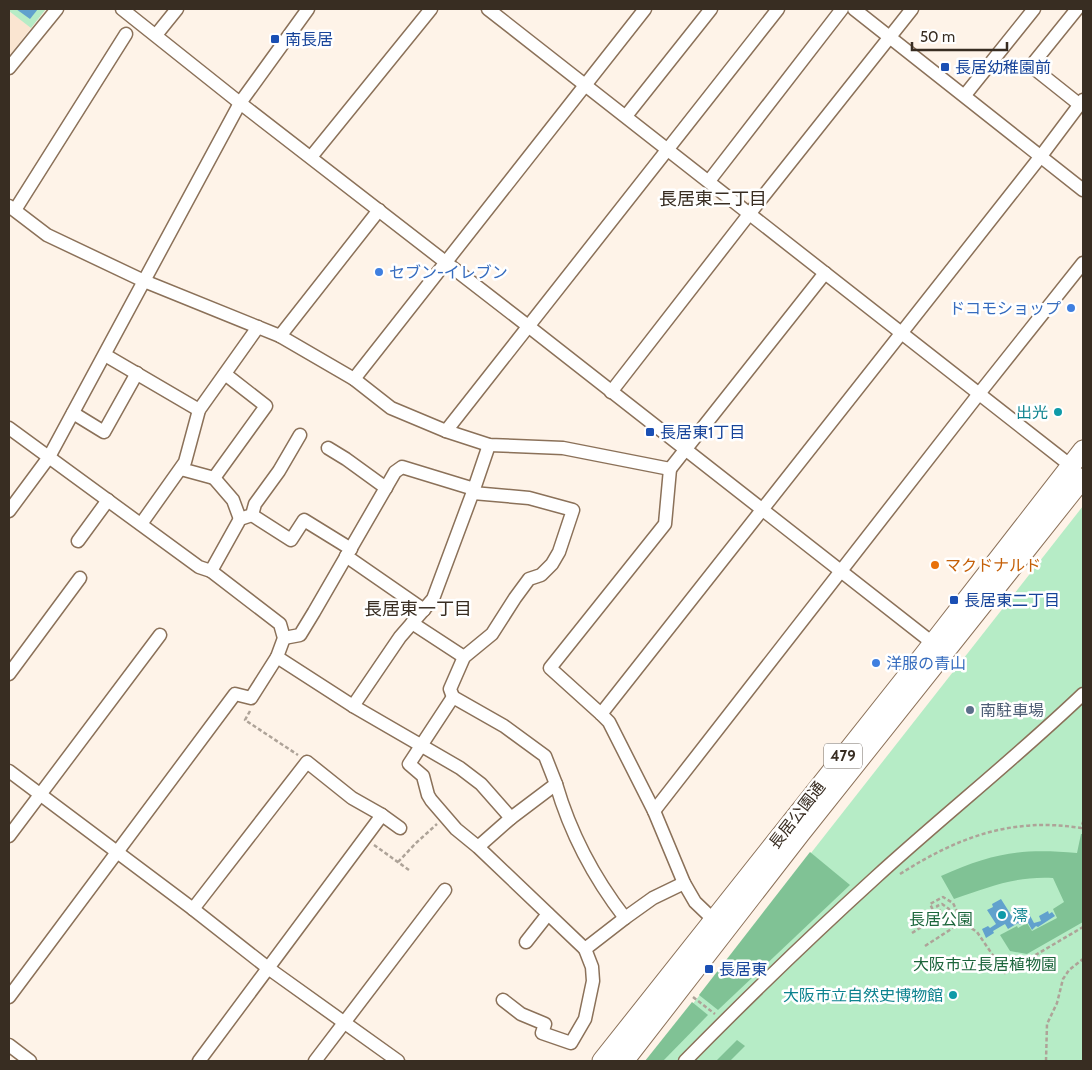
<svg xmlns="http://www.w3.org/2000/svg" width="1092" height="1070" font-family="Cabin,'Noto Sans JP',sans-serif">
<rect width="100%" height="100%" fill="#fef3e8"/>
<path fill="#fae5d1" d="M9 9H46L9 56Z"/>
<g fill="#b6ecc6">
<path d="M9 9H46L31 28 9 11Z"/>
<path d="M1083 506V1061H648Z"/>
</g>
<g fill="#80c295">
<path d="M1081 834H1083V922L1027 954 1010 951 1000 935 1017 926 1018 928 1027 923 1032 931 1057 918 1053 909 1064 902 1053 878C1016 876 989 887 954 899L941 876C993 853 1021 848 1077 853Z"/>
<path d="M810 852 850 885 718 1010 699 995Z"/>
<path d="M692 1002 708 1015 663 1061H645Z"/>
<path d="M737 1040 745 1046 730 1061H716Z"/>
</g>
<g fill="#61a1cd">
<path d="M16 9H38L30 19Z"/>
<path d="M1001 899 1013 918 1027 910 1034 923 1041 921 1039 916 1048 911 1049 914 1052 912 1055 916 1038 927 1036 926 1032 930 1027 921 1020 925 1018 923 1008 929 1005 924 993 931 994 933 986 938 982 929 988 926 990 928 996 924 987 910 993 907 992 904Z"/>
</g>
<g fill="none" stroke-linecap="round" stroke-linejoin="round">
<defs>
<g id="minor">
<path d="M122 9 240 103 528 326 939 648"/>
<path d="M488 9 1075 469"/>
<path d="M854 9 1083 190"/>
<path d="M1077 9 1031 66 1080 105"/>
<path d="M156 35 177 9"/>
<path d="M9 68 57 9"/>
<path d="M965 95 1034 9"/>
<path d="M626 116 711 9"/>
<path d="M311 157 431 9"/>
<path d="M709 181 842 9"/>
<path d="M9 206 47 235 144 281 280 336 354 379 391 408 446 431 489 445 563 448 670 469 665 524 550 668 601 714"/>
<path d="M15 210 126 34"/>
<path d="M280 336 379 210"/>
<path d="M105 355 199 410"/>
<path d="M354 379 645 9"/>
<path d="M611 392 750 213 912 9"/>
<path d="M73 413 104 432 137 373"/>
<path d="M9 428 199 567 211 571"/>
<path d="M446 431 778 9"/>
<path d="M328 448 346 459 386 488"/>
<path d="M181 469 214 478 266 406 225 374"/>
<path d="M670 469 825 273"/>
<path d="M214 478 233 500 240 519"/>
<path d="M9 511 49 457 240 103 308 9"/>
<path d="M252 515 291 540 304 520 351 549"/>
<path d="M141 524 185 462 199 410 258 327"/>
<path d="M78 541 108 500"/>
<path d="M346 556 424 610"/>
<path d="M412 623 464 657"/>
<path d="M284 638 300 635 314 612 395 472 402 467 474 489 489 445"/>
<path d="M277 657 353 706 460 768 481 784 511 818"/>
<path d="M9 674 80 578"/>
<path d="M453 697 450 689 464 657 492 634 515 598 529 579 541 575 552 564 559 552 573 510 529 498 473 493"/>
<path d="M353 706 400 637 433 599 474 489"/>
<path d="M9 771 193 909 268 968 398 1061"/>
<path d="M556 784C570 832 594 878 625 918"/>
<path d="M654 811 978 395 1083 263"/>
<path d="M9 836 160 635"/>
<path d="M478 847 456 829 431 800 428 795 423 776 409 764 453 697 504 726 545 756 556 784 511 818 478 847 585 949 625 918 653 898 684 883"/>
<path d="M193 909 307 762 352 798 382 815"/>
<path d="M719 925 695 902 684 883 654 811 609 722 601 714 1041 156 1083 100"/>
<path d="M526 942 548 914"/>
<path d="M9 997 235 694 251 698 277 657 284 638 280 624 211 571 240 519 252 515 255 504 279 471 300 435"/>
<path d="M503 1000 521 1014 545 1024 542 1033 571 1043 585 1019 593 981 592 967 585 949"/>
<path d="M9 1045 30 1061"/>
<path d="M199 1061 382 815 400 828"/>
<path d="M315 1061 445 890"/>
<path d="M685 1061C747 998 810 937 876 877 944 815 1016 758 1083 694"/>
</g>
<g id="highway">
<path d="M602 1061 923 656 1083 450"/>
<path d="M624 1061 800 834 1083 478"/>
</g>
</defs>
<use href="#minor" stroke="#8b7159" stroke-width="15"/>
<use href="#highway" stroke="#8b7159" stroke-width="21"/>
<g stroke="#aea398" stroke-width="2.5" stroke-dasharray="4 2.5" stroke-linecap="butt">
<path d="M250 711 245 720 298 755"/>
<path d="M374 845 409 870"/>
<path d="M398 862 416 843 437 824"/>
<path d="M900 874C958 837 1012 817 1081 828L1083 822"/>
<path d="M912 933 942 914 944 916 949 909 942 904 937 906 940 911 935 914 930 904 943 897 953 903 962 922 977 932 1005 973 1083 927"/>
<path d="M925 946 962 922"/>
<path d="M693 997 715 1014"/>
<path d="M1046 1061 1047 1024 1057 1003 1063 979 1069 970 1083 959"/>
</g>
<use href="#minor" stroke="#fff" stroke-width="12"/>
<use href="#highway" stroke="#fff" stroke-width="19"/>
</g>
<g fill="#1a4fb4" stroke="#fff" stroke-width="2">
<rect x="270" y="34" width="10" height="10" rx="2.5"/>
<rect x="940" y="62" width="10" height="10" rx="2.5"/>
<rect x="645" y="427" width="10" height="10" rx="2.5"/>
<rect x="949" y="595" width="10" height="10" rx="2.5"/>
<rect x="704" y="964" width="10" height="10" rx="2.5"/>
</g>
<g fill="#3f7fe0" stroke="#fff" stroke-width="2">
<circle cx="379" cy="272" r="5"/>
<circle cx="1071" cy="308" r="5"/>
<circle cx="876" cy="663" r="5"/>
</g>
<g fill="#0f9aa8" stroke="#fff" stroke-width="2">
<circle cx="1058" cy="412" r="5"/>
<circle cx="1002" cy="915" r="5"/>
<circle cx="953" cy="995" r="5"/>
</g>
<circle fill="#e8710a" stroke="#fff" stroke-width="2" cx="935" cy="565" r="5"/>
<circle fill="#5c6f8a" stroke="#fff" stroke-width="2" cx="970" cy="710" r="5"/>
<g text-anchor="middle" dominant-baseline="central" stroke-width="5" stroke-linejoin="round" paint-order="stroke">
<rect fill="#fff" stroke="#746c64" stroke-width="1" x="824" y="743.5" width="38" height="25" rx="4"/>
<g font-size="15" font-weight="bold" fill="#382d22">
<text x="843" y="756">479</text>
</g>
<g font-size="16" fill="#164399" stroke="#fff" text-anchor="start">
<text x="285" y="39">南長居</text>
<text x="955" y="67">長居幼稚園前</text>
<text x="660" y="432">長居東1丁目</text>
<text x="964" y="600">長居東二丁目</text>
<text x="719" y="969">長居東</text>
</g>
<g font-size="16" fill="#366cbe" stroke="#fff" text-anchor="start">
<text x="389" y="272">セブン-イレブン</text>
<text x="1061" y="308" text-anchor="end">ドコモショップ</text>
<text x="886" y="663">洋服の青山</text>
</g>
<g font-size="16" fill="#0d838f" stroke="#fff" text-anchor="end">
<text x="1048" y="412">出光</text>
<text x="1012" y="915" text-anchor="start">澪</text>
<text x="943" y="995">大阪市立自然史博物館</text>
</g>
<g font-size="16" fill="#c56008" stroke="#fff" text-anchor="start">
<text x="945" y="565">マクドナルド</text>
</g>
<g font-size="16" fill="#4e5e75" stroke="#fff" text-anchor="start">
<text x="980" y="710">南駐車場</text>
</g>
<g font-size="16" fill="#382d22" stroke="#fff">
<text transform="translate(797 815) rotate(-52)">長居公園通</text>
</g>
<g font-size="16" fill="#1b653b" stroke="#fff">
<text x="941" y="919">長居公園</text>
<text x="985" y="964">大阪市立長居植物園</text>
</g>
<g font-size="18" fill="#382d22" stroke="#fff">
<text x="713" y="199">長居東二丁目</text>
<text x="418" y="609">長居東一丁目</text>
</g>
</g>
<rect width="1092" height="1070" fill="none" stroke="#382d22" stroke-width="20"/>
<path d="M912 42v8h95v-8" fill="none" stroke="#382d22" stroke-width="2.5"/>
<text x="920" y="42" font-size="15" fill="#382d22" stroke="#ffffff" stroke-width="4" paint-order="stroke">50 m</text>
</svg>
